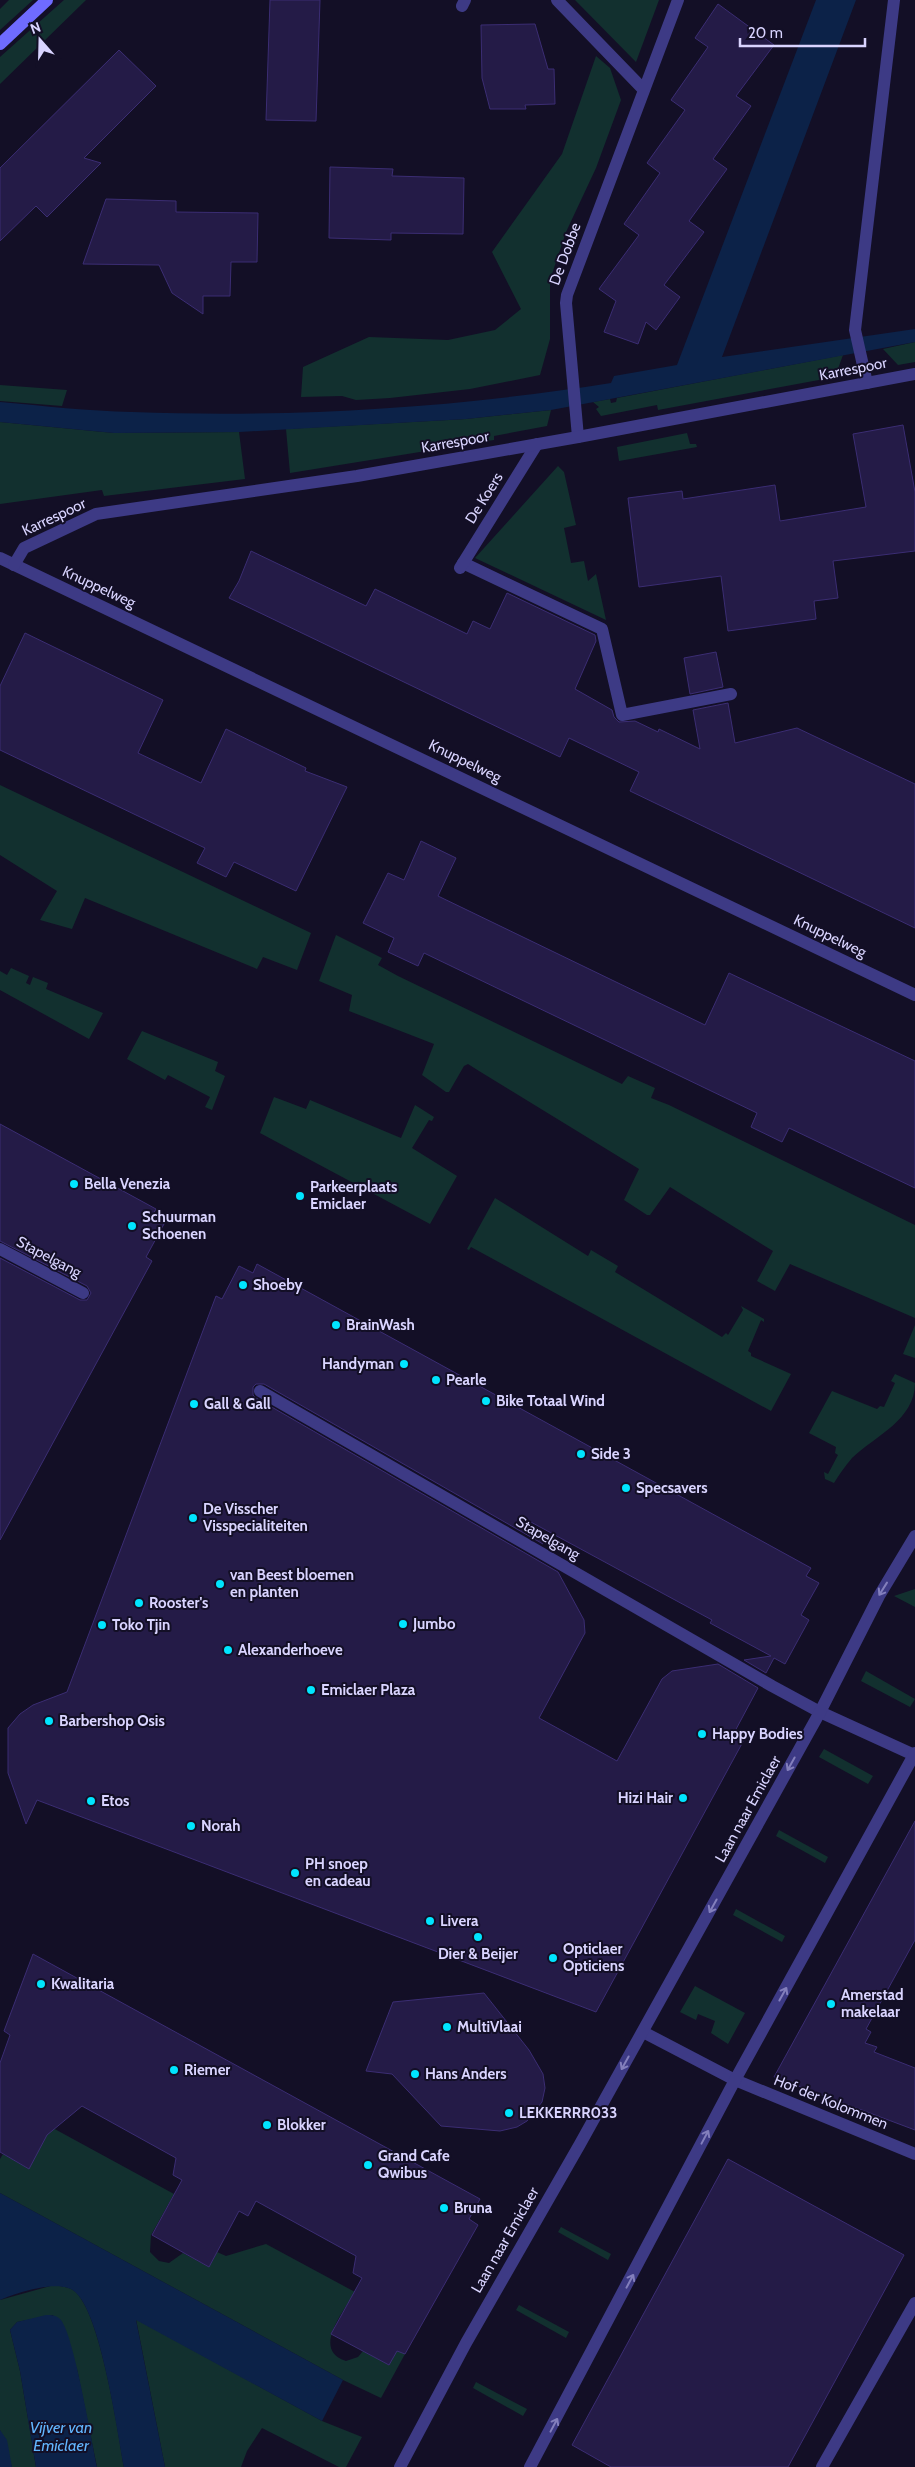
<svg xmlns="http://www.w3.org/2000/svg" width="915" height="2467" font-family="Cabin,sans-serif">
<rect width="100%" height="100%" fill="#130f26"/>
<g fill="#12302f">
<path d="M9 0H33L0 30V9Z"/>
<path d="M64 0H86L0 84V57Z"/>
<path d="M575 0H659L636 62Z"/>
<path d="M596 56 610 68 621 100 596 168 566 232 550 280V339L540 375 470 389 390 398 356 400 342 396 301 397 303 367 369 337 448 340 495 330 521 309 492 252 562 154Z"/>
<path d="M915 342V362L898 365 883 349Z"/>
<path d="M843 355 835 377 658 410 657 405 601 416 596 409 599 407 593 402 610 399 611 403 616 402 617 398Z"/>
<path d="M0 385 67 390 62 406 0 401Z"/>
<path d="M551 410 547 426 494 436V440L290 473 286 429 466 419Z"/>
<path d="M0 422 114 433 239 432 245 479 104 496 102 490 0 504Z"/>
<path d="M687 433 690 444H696L697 447 619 461 617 447Z"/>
<path d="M558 466 564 472 576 525 564 528 571 563 584 561 588 581 596 574 606 620 475 558Z"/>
<path d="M0 785 311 933 297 970 263 957 257 969 85 898 72 929 40 920 57 891 0 855Z"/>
<path d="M336 935 382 958 378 965 398 976 622 1084 628 1076 655 1088 651 1098 669 1105 915 1225V1318L790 1264 775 1291 757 1281 773 1251 670 1187 650 1215H647L624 1200 639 1169 479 1071 468 1064 464 1066 449 1092H446L422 1075 434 1044 349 1011 352 995 319 981Z"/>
<path d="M11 968 29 976 26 983 30 985 33 977 48 983 46 989 103 1013 89 1039 0 990V971L7 975Z"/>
<path d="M142 1031 218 1062 215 1071 225 1076 212 1110 205 1107 210 1097 168 1075 165 1080 127 1059Z"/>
<path d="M274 1097 306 1109 310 1100 401 1138 415 1105 434 1117 432 1121 429 1120 412 1148 457 1176 430 1224 260 1133Z"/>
<path d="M495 1198 588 1256 591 1250 618 1266 615 1272 722 1337 726 1333 728 1335 743 1310 741 1306 764 1319V1322L761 1320 748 1351 751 1353V1356L791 1374 771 1411 471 1247 469 1250 467 1249Z"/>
<path d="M915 1325V1358L903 1354Z"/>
<path d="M895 1374 915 1383C915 1420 875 1436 852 1458 845 1466 839 1475 834 1483L825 1479 824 1472 828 1474 838 1455 835 1453 836 1447 809 1433 832 1391 877 1409 880 1406 884 1407 895 1383 891 1381Z"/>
<path d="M915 1589V1607L894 1596Z"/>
<path d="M866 1671 915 1699 910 1707 861 1681Z"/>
<path d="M824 1749 873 1776 868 1784 819 1757Z"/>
<path d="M779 1830 828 1857 825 1863 776 1836Z"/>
<path d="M736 1909 785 1936 782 1942 733 1915Z"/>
<path d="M695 1986 745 2013 728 2044 711 2033 715 2021 698 2014 696 2020 680 2012Z"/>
<path d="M51 2127 174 2194 151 2235 150 2252 159 2261 169 2263 183 2253 209 2267 217 2252 226 2256 266 2244 355 2292C344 2311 311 2350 346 2361L358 2357 363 2351 389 2365 397 2350 405 2354 381 2398 343 2380 0 2193V2159L3 2154 28 2168Z"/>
<path d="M561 2227 611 2254 608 2260 558 2232Z"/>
<path d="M54 2285C60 2286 68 2287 73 2290 100 2308 118 2433 124 2467H97L77 2369 53 2315 17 2322 10 2330 20 2371 36 2467H12L0 2430V2300Z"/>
<path d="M519 2305 569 2332 566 2338 516 2310Z"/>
<path d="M136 2319 322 2421 362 2437 346 2467H339L262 2428 247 2451 241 2467H165Z"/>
<path d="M476 2382 527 2409 523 2416 473 2388Z"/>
</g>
<g fill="#0c2248">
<path d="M816 0H856L722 357 915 329V342L551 410 466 419 239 432 114 433 0 422V402C44 406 88 411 132 412 292 418 453 408 611 383L614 376 677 365Z"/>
<path d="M0 2193 343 2380 322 2421 136 2320 165 2467H124C117 2431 101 2312 74 2291 58 2279 16 2293 0 2300Z"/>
<path d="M46 2315C51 2315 56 2315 60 2319 73 2330 92 2443 97 2467H36L20 2371 10 2330 17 2322Z"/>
<path d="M0 2430 7 2440 12 2467H0Z"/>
</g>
<g fill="#241b47" stroke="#3b2d73">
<path d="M270 0H320L316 121 266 120Z"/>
<path d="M718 4 774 45 736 96 751 106 713 159 727 169 689 221 704 232 664 285 680 297 656 330 646 322 638 344 604 332 616 301 599 289 639 235 624 224 660 173 647 163 685 110 671 100 708 47 695 38Z"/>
<path d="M535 24 548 69H554L555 104 525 105 526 109H490L482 78 481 25Z"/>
<path d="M119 50 156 86 84 158 101 163 47 217 36 206 0 241V168Z"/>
<path d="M330 167 393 169 392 176 464 178 463 234 391 233V240L329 238Z"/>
<path d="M106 199 176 201V212L258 213 257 262H231L230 296H203V314L172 293 159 265 83 264Z"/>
<path d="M903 425 915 492V551L833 561 838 598 814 601 816 619 728 631 721 576 639 587 628 498 682 491 683 499 775 485 780 521 866 507 853 434Z"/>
<path d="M251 551 366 606 375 589 467 634 473 621 490 629 507 593 595 635 596 641 575 689 612 710 614 717 619 722 635 721 658 732 659 729 700 749 693 710 728 703 735 743 797 728 915 784V928L630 791 639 772 569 738 560 757 229 598 239 581Z"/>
<path d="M25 633 163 700 138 753 201 783 226 729 306 768 305 771 347 787 296 891 234 862 226 877 197 863 205 848 0 750V686Z"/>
<path d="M716 652 723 687 690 694 684 658Z"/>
<path d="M421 841 456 858 438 896 705 1025 729 973 915 1061V1188L789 1128 782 1142 751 1127 757 1113 424 953 418 966 388 952 394 938 363 923 388 873 404 880Z"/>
<path d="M0 1124 156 1209 151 1218 164 1224 146 1257 152 1261 0 1540V1258L80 1300H87L91 1293 87 1286 0 1241Z"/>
<path d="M257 1264 811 1568 806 1576 819 1583 801 1615 809 1620 785 1664 774 1658 766 1673 744 1660 771 1656 710 1623 712 1620 529 1521 543 1544 264 1384H256L253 1387V1395L256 1398 558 1572 584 1620 585 1633 539 1718 617 1761 662 1679 672 1671 718 1664 758 1688 734 1733 745 1738 596 2012 37 1800 26 1824 8 1773V1728L20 1714 33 1705 67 1692 216 1296 222 1299 239 1266 253 1273Z"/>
<path d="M915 1821V1940L866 2029 871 2032 865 2043 877 2047 874 2052 915 2068V2130L774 2077Z"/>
<path d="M33 1954 480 2199 469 2219 478 2225 405 2354 397 2351 389 2365 331 2334 362 2278 353 2273 356 2256 256 2201 248 2216 239 2211 209 2267 152 2235 182 2180 173 2175 176 2158 82 2106 47 2135 29 2169 0 2152V2063L10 2035 4 2031Z"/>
<path d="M484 1993 529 2050 543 2074 545 2088 542 2102 527 2121 517 2127 500 2131 441 2126 392 2074 366 2071 393 2002Z"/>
<path d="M728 2159 904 2255 788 2467H611L572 2445Z"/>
</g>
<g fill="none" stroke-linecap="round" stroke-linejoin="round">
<g stroke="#3d3a85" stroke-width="12">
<path d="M867 383 855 330 894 0"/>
<path d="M463 563 602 629 622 715 731 694"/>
<path d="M460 568 537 444"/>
<path d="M0 1249 83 1293"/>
<path d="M260 1391 772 1686 820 1712 914 1755"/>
</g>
<g stroke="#3d3a85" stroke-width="12">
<path d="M557 0 643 89"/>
<path d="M462 6 465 0"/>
<path d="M578 437 566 303 567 295 678 0"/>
<path d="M0 558 915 995"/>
<path d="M14 565 24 548 96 514 357 476 578 437 915 374"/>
<path d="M643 2032 735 2080 915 2154"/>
<path d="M400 2467 466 2343 580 2144 820 1712 879 1596 915 1536"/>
<path d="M530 2467 735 2080 915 1753"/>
<path d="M822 2467 915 2303"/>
</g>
<path stroke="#6f6bff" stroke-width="12" d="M0 44 47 0"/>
</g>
<defs><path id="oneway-shaft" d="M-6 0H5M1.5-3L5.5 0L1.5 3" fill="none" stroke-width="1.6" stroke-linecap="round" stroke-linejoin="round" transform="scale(1.25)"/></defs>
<g stroke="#837fbc">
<use href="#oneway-shaft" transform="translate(883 1589) rotate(122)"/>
<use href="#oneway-shaft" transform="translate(791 1764) rotate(119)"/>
<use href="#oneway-shaft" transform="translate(713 1906) rotate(119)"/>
<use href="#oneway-shaft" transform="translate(783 1994) rotate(-61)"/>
<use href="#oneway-shaft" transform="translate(625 2063) rotate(119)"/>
<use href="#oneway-shaft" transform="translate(705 2137) rotate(-62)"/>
<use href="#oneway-shaft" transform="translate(630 2281) rotate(-62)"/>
<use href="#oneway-shaft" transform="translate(554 2425) rotate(-62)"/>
</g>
<g fill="#00e5ff" stroke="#130f26" stroke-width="2">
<circle cx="74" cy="1184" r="5"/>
<circle cx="300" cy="1196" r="5"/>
<circle cx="132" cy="1226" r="5"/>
<circle cx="243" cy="1285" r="5"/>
<circle cx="336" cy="1325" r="5"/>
<circle cx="404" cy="1364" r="5"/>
<circle cx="436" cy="1380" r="5"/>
<circle cx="486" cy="1401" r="5"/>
<circle cx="194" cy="1404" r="5"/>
<circle cx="581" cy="1454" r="5"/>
<circle cx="626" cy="1488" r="5"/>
<circle cx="193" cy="1518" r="5"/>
<circle cx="220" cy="1584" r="5"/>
<circle cx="139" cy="1603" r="5"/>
<circle cx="403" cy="1624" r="5"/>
<circle cx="102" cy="1625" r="5"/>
<circle cx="228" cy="1650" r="5"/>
<circle cx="311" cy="1690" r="5"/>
<circle cx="49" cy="1721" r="5"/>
<circle cx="702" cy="1734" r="5"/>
<circle cx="683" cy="1798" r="5"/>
<circle cx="91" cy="1801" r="5"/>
<circle cx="191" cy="1826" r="5"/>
<circle cx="295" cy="1873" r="5"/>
<circle cx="430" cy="1921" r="5"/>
<circle cx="478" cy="1937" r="5"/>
<circle cx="553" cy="1958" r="5"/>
<circle cx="41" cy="1984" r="5"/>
<circle cx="831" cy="2004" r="5"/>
<circle cx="447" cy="2027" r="5"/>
<circle cx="174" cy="2070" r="5"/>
<circle cx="415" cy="2074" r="5"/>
<circle cx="509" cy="2113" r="5"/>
<circle cx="267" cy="2125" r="5"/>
<circle cx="368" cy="2165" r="5"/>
<circle cx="444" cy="2208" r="5"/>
</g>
<g text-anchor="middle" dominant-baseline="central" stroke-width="4" stroke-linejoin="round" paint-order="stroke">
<g font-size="15" fill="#d9d4ff" stroke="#130f26">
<text transform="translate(565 254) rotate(-70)">De Dobbe</text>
<text transform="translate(853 369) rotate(-11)">Karrespoor</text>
<text transform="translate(455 442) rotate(-10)">Karrespoor</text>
<text transform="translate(484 498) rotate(-58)">De Koers</text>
<text transform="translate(54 517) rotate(-25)">Karrespoor</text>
<text transform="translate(99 587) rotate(25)">Knuppelweg</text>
<text transform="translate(465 761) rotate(26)">Knuppelweg</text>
<text transform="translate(830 936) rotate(26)">Knuppelweg</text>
<text transform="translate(49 1257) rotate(28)">Stapelgang</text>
<text transform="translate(548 1538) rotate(30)">Stapelgang</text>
<text transform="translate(748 1809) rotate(-61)">Laan naar Emiclaer</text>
<text transform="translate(831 2102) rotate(22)">Hof der Kolommen</text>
<text transform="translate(505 2240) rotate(-60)">Laan naar Emiclaer</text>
</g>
<g font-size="15" font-weight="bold" fill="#d9d4ff" stroke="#130f26" text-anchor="start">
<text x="84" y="1184">Bella Venezia</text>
<text x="310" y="1187">Parkeerplaats<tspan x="310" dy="17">Emiclaer</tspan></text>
<text x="142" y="1217">Schuurman<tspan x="142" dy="17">Schoenen</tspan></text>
<text x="253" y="1285">Shoeby</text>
<text x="346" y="1325">BrainWash</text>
<text x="394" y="1364" text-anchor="end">Handyman</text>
<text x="446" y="1380">Pearle</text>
<text x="496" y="1401">Bike Totaal Wind</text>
<text x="204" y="1404">Gall &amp; Gall</text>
<text x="591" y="1454">Side 3</text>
<text x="636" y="1488">Specsavers</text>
<text x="203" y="1509">De Visscher<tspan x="203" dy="17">Visspecialiteiten</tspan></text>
<text x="230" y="1575">van Beest bloemen<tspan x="230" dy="17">en planten</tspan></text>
<text x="149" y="1603">Rooster's</text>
<text x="413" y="1624">Jumbo</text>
<text x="112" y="1625">Toko Tjin</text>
<text x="238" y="1650">Alexanderhoeve</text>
<text x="321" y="1690">Emiclaer Plaza</text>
<text x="59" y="1721">Barbershop Osis</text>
<text x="712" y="1734">Happy Bodies</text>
<text x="673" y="1798" text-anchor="end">Hizi Hair</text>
<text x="101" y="1801">Etos</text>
<text x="201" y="1826">Norah</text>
<text x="305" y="1864">PH snoep<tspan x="305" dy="17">en cadeau</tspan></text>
<text x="440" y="1921">Livera</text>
<text x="563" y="1949">Opticlaer<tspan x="563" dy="17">Opticiens</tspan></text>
<text x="478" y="1954" text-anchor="middle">Dier &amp; Beijer</text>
<text x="51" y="1984">Kwalitaria</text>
<text x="841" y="1995">Amerstad<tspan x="841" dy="17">makelaar</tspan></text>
<text x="457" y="2027">MultiVlaai</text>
<text x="184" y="2070">Riemer</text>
<text x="425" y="2074">Hans Anders</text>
<text x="519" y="2113">LEKKERRR033</text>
<text x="277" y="2125">Blokker</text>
<text x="378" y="2156">Grand Cafe<tspan x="378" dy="17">Qwibus</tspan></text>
<text x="454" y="2208">Bruna</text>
</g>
<g font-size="16" font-style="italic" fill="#62b6ff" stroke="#130f26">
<text x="61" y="2427">Vijver van<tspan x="61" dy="18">Emiclaer</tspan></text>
</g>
</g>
<g transform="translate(40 40) rotate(340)" stroke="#130f26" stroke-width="4" paint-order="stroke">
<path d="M0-4L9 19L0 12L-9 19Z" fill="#d9d4ff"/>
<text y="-8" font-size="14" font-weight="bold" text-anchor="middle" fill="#d9d4ff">N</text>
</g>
<path d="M740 38v8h125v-8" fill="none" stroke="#d9d4ff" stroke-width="2.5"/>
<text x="748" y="38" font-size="15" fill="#d9d4ff" stroke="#130f26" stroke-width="4" paint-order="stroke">20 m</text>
</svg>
